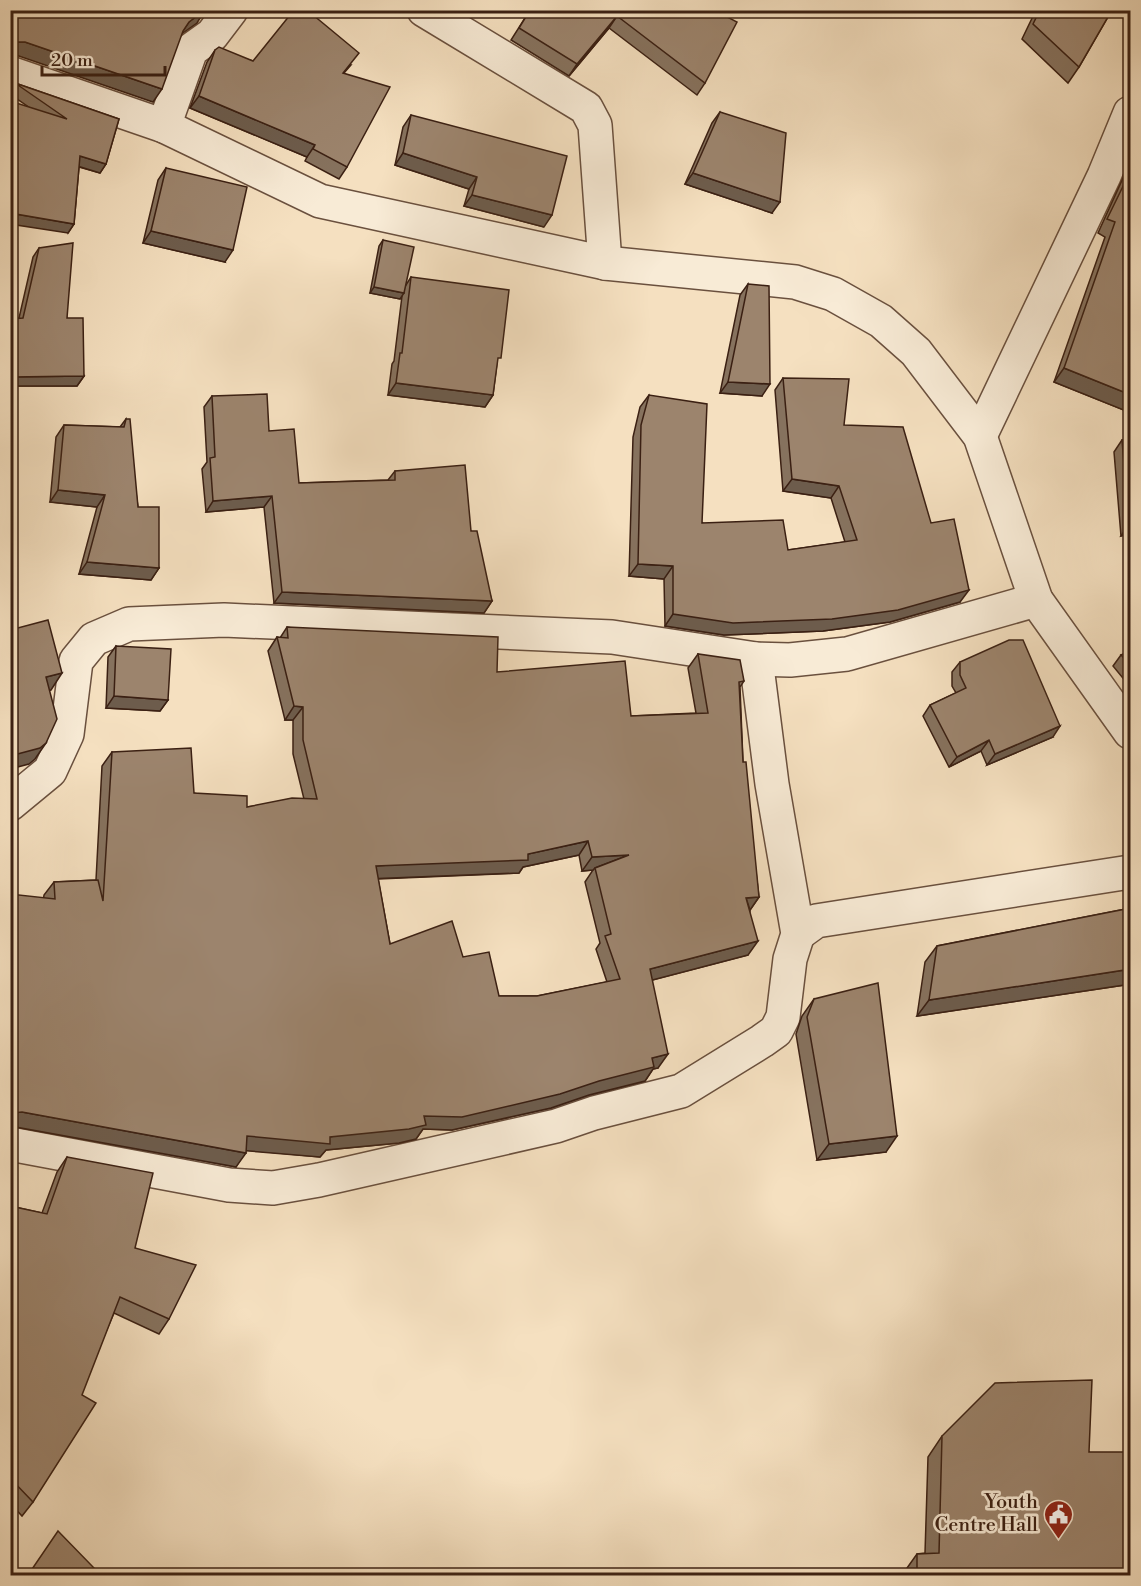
<svg xmlns="http://www.w3.org/2000/svg" width="1141" height="1586" font-family="'Libre Bodoni',serif">
<rect width="100%" height="100%" fill="#f5e0c0"/>
<filter id="stains"><feTurbulence type="fractalNoise" baseFrequency=".00333" numOctaves="4"/><feColorMatrix values="0 0 0 0 .2 0 0 0 0 .09 0 0 0 0 .02 0 0 0 .5 -.17"/></filter>
<radialGradient id="worn" r=".72"><stop offset=".6" stop-color="#630" stop-opacity="0"/><stop offset="1" stop-color="#630" stop-opacity=".3"/></radialGradient>
<g fill="none" stroke-linecap="round" stroke-linejoin="round">
<defs>
<g id="minor">
<path d="M424 10 586 108 595 125 605 263"/>
<path d="M10 73 164 126 320 201 605 263 795 282 833 294 881 321 916 352 980 436 1036 600 1130 732"/>
<path d="M164 126 191 50 212 35 231 10"/>
<path d="M980 436 1104 176 1130 113"/>
<path d="M10 804 50 771 67 734 76 661 94 639 129 624 224 620 612 637 756 659 790 660 847 654 1036 600"/>
<path d="M798 934 816 921 1130 872"/>
<path d="M10 1144 229 1185 273 1188 319 1180 556 1126 594 1113 681 1091 762 1041 776 1031 783 1017 790 959 798 934 772 784 756 659"/>
</g>
</defs>
<use href="#minor" stroke="#6a503e" stroke-width="36"/>
<use href="#minor" stroke="#f8ebd6" stroke-width="33"/>
</g>
<g fill="#86725e" stroke="#3b2013" stroke-width="1.5" fill-rule="evenodd">
<path d="M530 10H714L705 83 697 95 609 28 569 76 511 40Z"/>
<path d="M1036 10H1112L1079 67 1068 83 1022 39Z"/>
<path d="M215 50 253 61 351 65 344 73 347 167 339 179 305 161 307 157 190 108 207 62Z"/>
<path d="M15 83 119 119 106 164 100 173 79 167 74 224 68 233 30 108 10 94V89Z"/>
<path d="M720 112 772 213 685 184 712 123Z"/>
<path d="M411 115 544 227 464 206 469 189 395 165 403 127Z"/>
<path d="M1131 167V413L1054 382 1105 237 1098 233 1124 176Z"/>
<path d="M166 168 225 262 143 243 158 180Z"/>
<path d="M383 240 406 285 411 277 497 363 493 395 485 407 388 395 392 364 394 361 402 296 400 299 370 293 379 246Z"/>
<path d="M39 248 67 318 84 376 77 386H10V319L19 318 33 257Z"/>
<path d="M748 284 762 396 720 393 740 295Z"/>
<path d="M783 378 844 425 931 523 960 602 890 622 823 631 724 635 665 626 664 579 629 576 633 437 640 407 649 395 702 523 788 550 845 542 831 498 783 491 775 390Z"/>
<path d="M212 396 269 431 299 483 388 480 395 471 471 531 492 601 484 613 274 603 264 507 206 512 202 469 207 462 204 407Z"/>
<path d="M126 419 138 507 159 568 151 580 79 574 97 507 50 502 56 437 64 425 120 427Z"/>
<path d="M1131 437V533L1121 536 1114 452 1122 440Z"/>
<path d="M1131 566V688L1113 666 1121 655 1130 652 1124 575Z"/>
<path d="M287 627 497 672 631 716 696 713 688 668 698 654 744 681 740 687 743 762 759 897 750 910 748 955 652 980 658 1068 653 1069 645 1081 589 1095 551 1108 452 1130 423 1129 416 1139 399 1143 326 1150 320 1157 246 1150 236 1167 13 1126 44 895 54 882 96 880 102 766 112 752 194 793 247 807 304 799 293 754V720H285L268 651 277 637 280 638ZM579 855 582 871 593 870 585 882 600 943 596 949 607 982 537 996H499L463 957 390 944 378 879 519 873 523 867Z"/>
<path d="M116 646 168 700 160 711 106 708 108 657Z"/>
<path d="M960 662 1053 737 987 765 981 751 949 767 923 716 930 705 956 693 952 686V672Z"/>
<path d="M1131 908V984L917 1016 925 962 937 946Z"/>
<path d="M814 999 886 1152 817 1160 796 1034 802 1016Z"/>
<path d="M67 1157 135 1248 169 1319 159 1334 114 1313 33 1502 22 1516 10 1503V1206L42 1213 57 1172Z"/>
<path d="M942 1436 1089 1452 1131 1575H902L917 1554 925 1553 928 1457Z"/>
</g>
<g fill="#6d5c4c" stroke="#3b2013" stroke-width="1.5">
<path d="M205 10 197 23 180 35 189 22Z"/>
<path d="M617 16 609 28 569 76 577 64Z"/>
<path d="M15 42H25L162 89 153 102 16 55H10V44Z"/>
<path d="M199 96 315 145 307 157 190 108Z"/>
<path d="M403 153 477 177 469 189 395 165Z"/>
<path d="M80 156 106 164 100 173 74 165Z"/>
<path d="M693 173 780 202 772 213 685 184Z"/>
<path d="M472 195 552 215 544 227 464 206Z"/>
<path d="M10 213 74 224 68 233 10 224Z"/>
<path d="M151 231 233 250 225 262 143 243Z"/>
<path d="M374 287 404 293 400 299 370 293Z"/>
<path d="M1064 368 1131 395V413L1054 382Z"/>
<path d="M84 376 77 386H10V377Z"/>
<path d="M728 382 770 384 762 396 720 393Z"/>
<path d="M396 383 493 395 485 407 388 395Z"/>
<path d="M792 479 839 486 831 498 783 491Z"/>
<path d="M58 490 105 495 97 507 50 502Z"/>
<path d="M272 496 264 507 206 512 213 501Z"/>
<path d="M1129 524H1131V533L1121 536Z"/>
<path d="M87 562 159 568 151 580 79 574Z"/>
<path d="M638 564 673 566 664 579 629 576Z"/>
<path d="M969 590 960 602 890 622 823 631 724 635 665 626 673 614Z"/>
<path d="M282 592 492 601 484 613 274 603Z"/>
<path d="M62 673 51 690 34 694 46 677Z"/>
<path d="M114 696 168 700 160 711 106 708Z"/>
<path d="M294 706 303 707 293 720H285Z"/>
<path d="M1060 726 1053 737 987 765 995 754Z"/>
<path d="M989 740 981 751 949 767 957 757Z"/>
<path d="M46 743 35 759 29 764 10 769V756Z"/>
<path d="M588 841 579 855 523 867 519 873 366 879 376 866 528 854Z"/>
<path d="M629 855 595 868 593 870 582 871 592 857Z"/>
<path d="M759 897 750 910 746 898Z"/>
<path d="M758 941 748 955 641 983 650 969Z"/>
<path d="M1131 969V984L917 1016 929 1000Z"/>
<path d="M668 1054 658 1068 653 1069 645 1081 589 1095 551 1108 452 1130 423 1129 416 1139 399 1143 326 1150 320 1157 237 1150 247 1136 330 1137Z"/>
<path d="M22 1112 246 1153 236 1167 231 1166 10 1126V1115L13 1113Z"/>
<path d="M897 1136 886 1152 817 1160 829 1144Z"/>
</g>
<g fill="#9c846d" stroke="#3b2013" stroke-width="1.5" fill-rule="evenodd">
<path d="M10 10H205L189 22 183 31 162 89 25 42H15L10 44Z"/>
<path d="M294 10H307L359 53 343 73 390 87 347 167 313 149 315 145 199 96 215 50 219 47 253 61Z"/>
<path d="M530 10H714L737 22 705 83 617 16 577 64 519 28Z"/>
<path d="M1040 10H1112L1079 67 1033 24Z"/>
<path d="M15 83 119 119 106 164 80 156 74 224 10 213V101L67 119Z"/>
<path d="M720 112 786 133 780 202 693 173Z"/>
<path d="M411 115 567 156 552 215 472 195 477 177 403 153Z"/>
<path d="M166 168 247 187 233 250 151 231Z"/>
<path d="M1131 170V395L1064 368 1115 222 1107 219Z"/>
<path d="M383 240 414 247 404 293 374 287Z"/>
<path d="M73 243 67 318H83L84 376 10 377V319L23 318 39 248Z"/>
<path d="M411 277 509 290 501 358H498L493 395 396 383 400 353H402Z"/>
<path d="M748 284 769 286 770 384 728 382Z"/>
<path d="M783 378 849 379 844 425 903 427 931 523 954 519 969 590 898 610 832 619 733 623 673 614V566L638 564 641 425 649 395 707 404 702 523 783 520 788 550 857 540 839 486 792 479Z"/>
<path d="M267 394 269 431 294 429 299 483 395 480V471L465 465 471 531H477L492 601 282 592 272 496 213 501 210 458 215 457 212 396Z"/>
<path d="M126 419H130L138 507H159V568L87 562 105 495 58 490 64 425 124 427Z"/>
<path d="M1131 437V524H1129L1122 440Z"/>
<path d="M48 620 62 673 46 677 57 719 46 743 40 748 10 756V630Z"/>
<path d="M287 627 498 637 497 672 625 661 631 716 708 713 698 654 740 660 744 681 739 682 743 762H746L759 897 746 898 758 941 650 969 668 1054 652 1058 654 1067 599 1081 560 1094 462 1117 424 1116 426 1125 409 1129 330 1137V1144L247 1136 246 1153 22 1112 13 1113 10 1115V894L55 899 54 882 98 880 103 901 112 752 191 748 194 793 247 796V807L292 798 317 799 303 740V707L294 706 277 637 288 638ZM588 841 592 857 629 855 595 868 611 934 605 936 620 979 537 996H499L489 952 463 957 452 921 390 944 376 866 528 860V854Z"/>
<path d="M1009 640H1023L1060 726 995 754 989 740 957 757 930 705 966 688 960 675V662Z"/>
<path d="M116 646 171 649 168 700 114 696Z"/>
<path d="M1131 652V666L1121 655Z"/>
<path d="M1131 908V969L929 1000 937 946Z"/>
<path d="M878 983 897 1136 829 1144 807 1017 814 999Z"/>
<path d="M67 1157 153 1173 135 1248 196 1265 169 1319 120 1297 82 1395 96 1403 33 1502 10 1478V1206L47 1214Z"/>
<path d="M1092 1380 1089 1452H1131V1575H917V1554L939 1553 942 1436 995 1383Z"/>
<path d="M58 1531 94 1568 89 1575H28Z"/>
</g>
<defs>
<symbol id="civic-pin" viewBox="-11 -11 22 30"><path d="M0 17L-7.5 6A9.5 9.5 0 1 1 7.5 6Z" fill="#8f2418" stroke="#f8ebd6"/><path d="M-.6-6.5H3V-4.5H.6V-3L4-1V1h2V6H-6V1h2V-1L-.6-3ZM-1.2 2.5V6h2.4V2.5Z" fill="#fff"/></symbol>
</defs>
<g fill-rule="evenodd">
<use href="#civic-pin" x="1042" y="1498" width="33" height="45"/>
</g>
<g text-anchor="middle" dominant-baseline="central" stroke-width="5" stroke-linejoin="round" paint-order="stroke">
<g font-size="20" fill="#3b2013" stroke="#f8ebd6" text-anchor="end">
<text x="1038" y="1502">Youth<tspan x="1038" dy="23">Centre Hall</tspan></text>
</g>
</g>
<rect width="1141" height="1586" fill="none" stroke="#f5e0c0" stroke-width="36"/>
<rect x="12" y="12" width="1117" height="1562" fill="none" stroke="#3b2013" stroke-width="3"/>
<rect x="18" y="18" width="1105" height="1550" fill="none" stroke="#3b2013" stroke-width="1.5"/>
<path d="M42 66v9h123v-9" fill="none" stroke="#3b2013" stroke-width="3"/>
<text x="51" y="66" font-size="18" fill="#3b2013" stroke="#f8ebd6" stroke-width="4.5" paint-order="stroke">20 m</text>
<rect width="100%" height="100%" filter="url(#stains)"/>
<rect width="100%" height="100%" fill="url(#worn)"/>
</svg>
